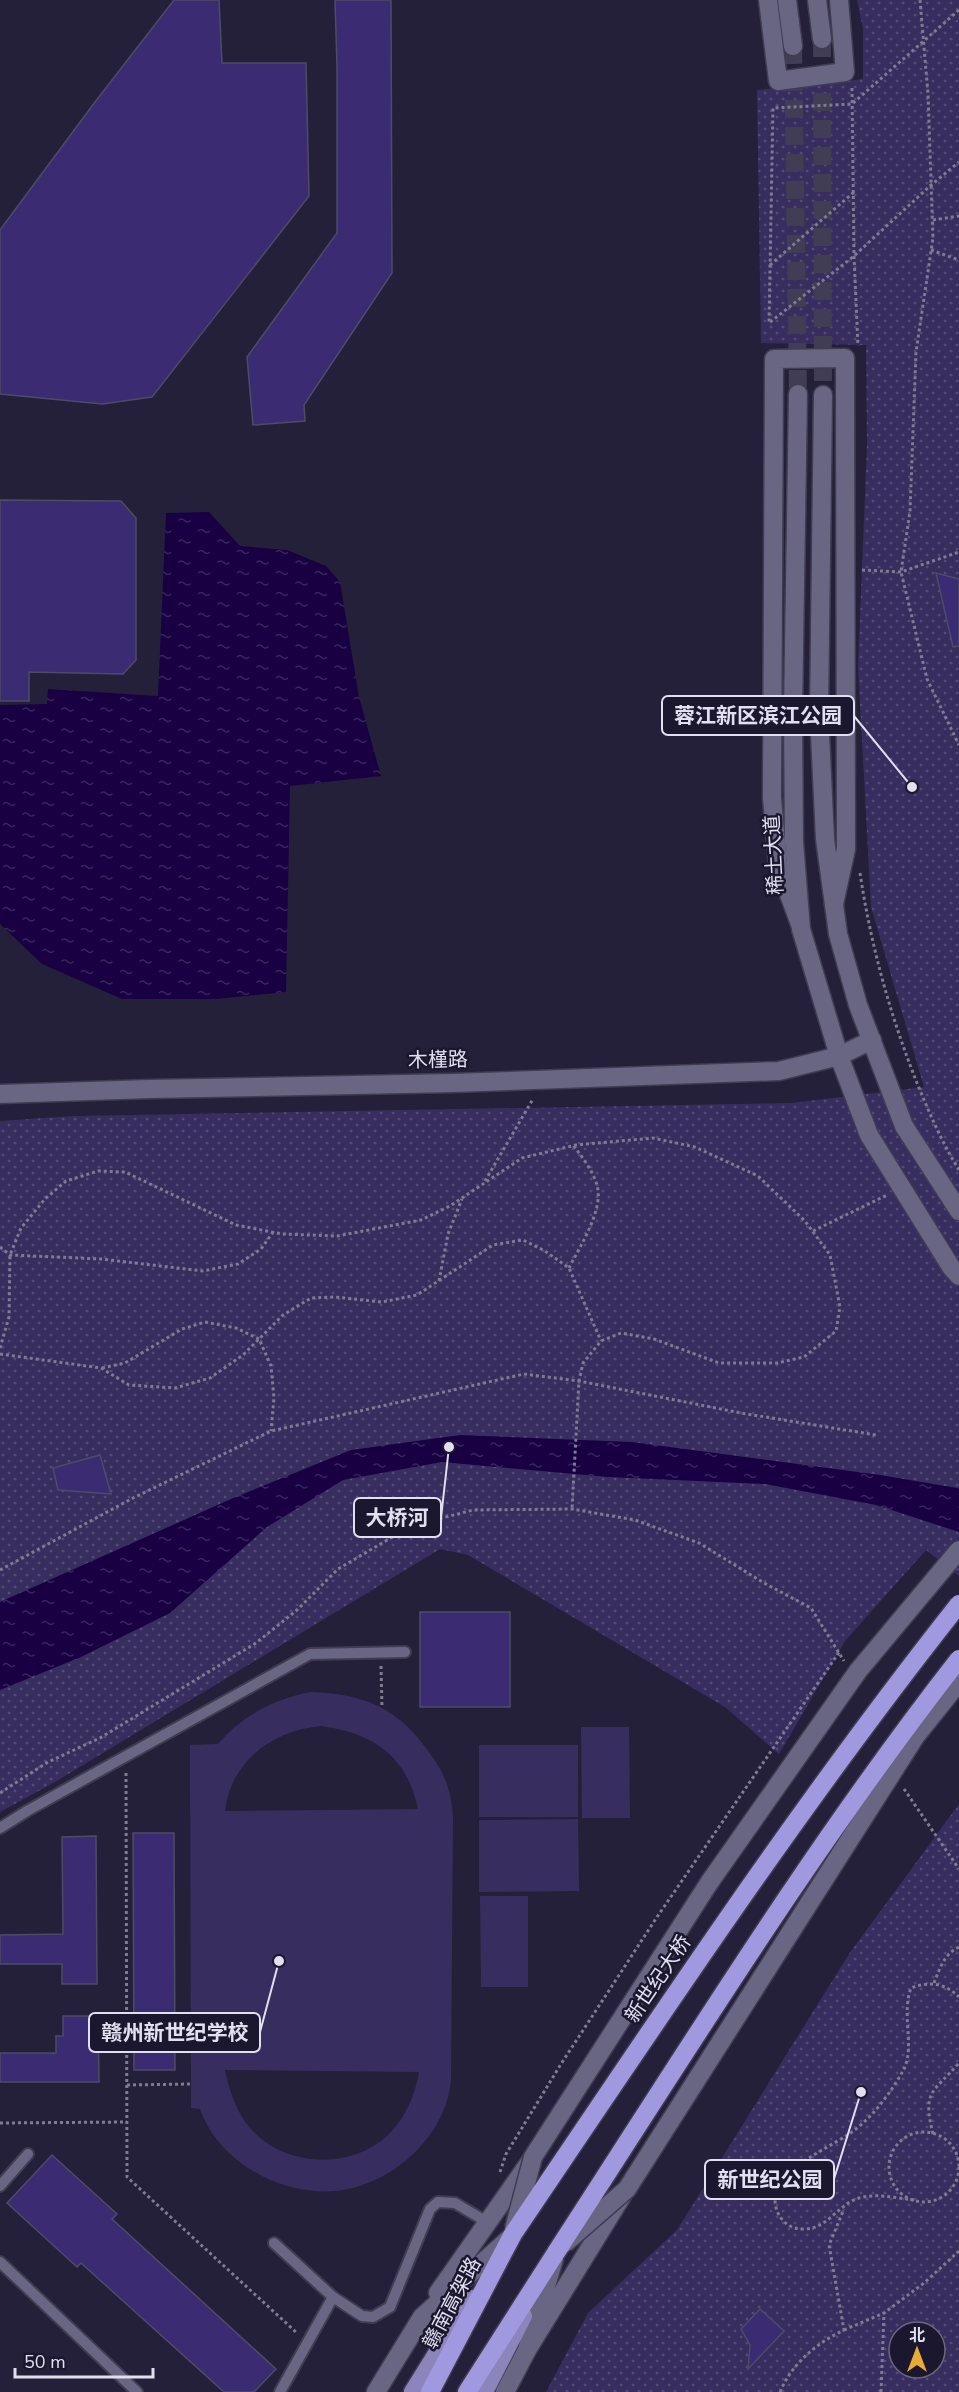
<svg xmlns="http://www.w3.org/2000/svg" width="959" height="2392" font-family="'Nunito Sans','Noto Sans SC',sans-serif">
<defs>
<pattern id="park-dots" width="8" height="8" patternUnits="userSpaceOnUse" patternTransform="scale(1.5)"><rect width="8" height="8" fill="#372e5f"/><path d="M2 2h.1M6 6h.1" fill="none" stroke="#544c76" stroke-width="1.8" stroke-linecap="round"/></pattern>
<pattern id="water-ripples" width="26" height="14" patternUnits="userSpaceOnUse" patternTransform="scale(1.5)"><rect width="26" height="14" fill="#180043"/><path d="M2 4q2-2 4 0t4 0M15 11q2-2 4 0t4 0" fill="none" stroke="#39255e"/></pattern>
</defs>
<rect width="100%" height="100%" fill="#242039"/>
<g fill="url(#park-dots)" fill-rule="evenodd">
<path d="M857 0H959V1576L926 1550 845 1641 779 1754 725 1707 468 1555 440 1549 55 1782 0 1812V1121L75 1116 791 1103 924 1087 871 907 858 667 867 444 866 345 761 343 757 90 863 79V29Z"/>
<path d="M959 1804V2392H546L588 2313 677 2230 849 1954ZM899 2332H935V2368H899Z"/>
</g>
<g fill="#372e5f" fill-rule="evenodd">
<path d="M311 1692C366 1694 400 1709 431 1755 446 1775 452 1794 453 1819L451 2080C446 2137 391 2186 335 2191 280 2196 218 2161 200 2109L191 2108 190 1745 218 1744C243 1715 274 1699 311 1692ZM321 1726C372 1733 407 1755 418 1809L225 1811C231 1761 273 1730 321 1726ZM225 2071V2070L419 2072C415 2096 405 2119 387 2136 350 2170 285 2167 251 2129 236 2112 230 2092 225 2071Z"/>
<path d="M581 1727H629L630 1818H582Z"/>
<rect x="479" y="1745" width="99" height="72"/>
<path d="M578 1819 579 1891 479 1892V1820Z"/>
<path d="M480 1896H528V1987H481Z"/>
</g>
<g fill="url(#water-ripples)">
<path d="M209 512 240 546 287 550 326 566 340 582 359 697 381 776 290 786 286 992 216 999H122L42 964 0 924V705L47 704 48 689 158 696 166 513Z"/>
<path d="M460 1435 632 1442 880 1475 957 1488 959 1489V1532L876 1505 765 1484 608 1477 442 1462 343 1480 267 1527 170 1613 81 1657 0 1690V1602L231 1499 351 1450Z"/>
</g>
<g fill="#3b2b72" stroke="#4e4b67" stroke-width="1.5">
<path d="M174 0H219L222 63H306L309 196 152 397 102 404 0 394V230L95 102Z"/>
<path d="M335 0H391L392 273 304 405 305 421 253 425 247 357 337 233V67Z"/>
<path d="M0 500 121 501 136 518V660L123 674 29 672V701H0Z"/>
<path d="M936 573 959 579V646L953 647Z"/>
<path d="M100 1455 111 1494 58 1490 53 1468Z"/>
<rect x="420" y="1612" width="90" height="95"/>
<path d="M133 1833H174L175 2070H134Z"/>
<path d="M96 1836 97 1984H62V1964H0V1935L63 1934 62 1837Z"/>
<path d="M63 2016H98L99 2082H0V2053H56V2036H63Z"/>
<path d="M52 2155 117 2214 112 2219 276 2369 254 2392H224L81 2263 77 2267 7 2203Z"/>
<path d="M760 2309 784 2331 748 2369 750 2345 741 2329Z"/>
</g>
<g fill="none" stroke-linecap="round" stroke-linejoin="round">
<g stroke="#403d54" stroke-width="18" stroke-dasharray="18 9" stroke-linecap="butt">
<path d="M822 39 823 395"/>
<path d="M793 46 798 394"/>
</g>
<defs>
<g id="lane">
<path d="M0 1828 27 1811 310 1654 405 1652"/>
<path d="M0 2186 28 2154"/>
<path d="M274 2243 333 2297"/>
<path d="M0 2262 137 2392"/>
<path d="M280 2392 333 2297 362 2316 373 2317 390 2307 430 2209 438 2202 455 2203 487 2222"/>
</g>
<g id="secondary">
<path d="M768 0 778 81 845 72 839 0"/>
<path d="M787 0 793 46"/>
<path d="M817 0 822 39"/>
<path d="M798 394 793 713 794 842 801 929 839 1056 869 1135 951 1267 959 1276"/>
<path d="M823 395 819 713 825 839 838 934 858 1005 904 1126 959 1211"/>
<path d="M800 924 778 865 772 798 774 359 845 358 846 849 834 904"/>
<path d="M0 1094 149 1089 454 1083 779 1071 839 1056 872 1040"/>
<path d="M438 2293 532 2159"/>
<path d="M527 2350 622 2196"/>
<path d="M376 2392 422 2317 510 2238"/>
<path d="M505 2392 527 2350 554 2259"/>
</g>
<g id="primary">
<path d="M413 2392 471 2299"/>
<path d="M484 2392 523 2316"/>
</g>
<g id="highway">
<path d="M430 2392 513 2234"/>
<path d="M467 2392 557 2251"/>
</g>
</defs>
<use href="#lane" stroke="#413c52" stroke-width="14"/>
<use href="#secondary" stroke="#413c52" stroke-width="21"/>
<use href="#primary" stroke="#413c52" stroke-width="21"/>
<use href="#highway" stroke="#413c52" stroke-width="21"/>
<g stroke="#7f7b91" stroke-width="3" stroke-dasharray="3 3" stroke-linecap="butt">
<path d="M920 0 928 94 933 238 916 352 910 511 901 572 927 679 959 745"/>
<path d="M959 10 852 104 773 108 769 323 854 256 930 186 959 162"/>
<path d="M852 88 854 256 858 346"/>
<path d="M933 220 959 216"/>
<path d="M931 250 959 260"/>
<path d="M770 265 854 192"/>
<path d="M862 570 901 572 959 552"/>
<path d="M860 873C871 946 890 1015 917 1083 930 1114 941 1141 959 1170"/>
<path d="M485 1181 533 1099"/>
<path d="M813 1231 887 1195"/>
<path d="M0 1247 10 1255 101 1259 203 1271 238 1264 261 1249 273 1232"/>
<path d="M569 1268C580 1246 604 1210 597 1185 593 1171 582 1157 573 1145"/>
<path d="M439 1281 448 1234 462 1199"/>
<path d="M0 1348 9 1317 10 1255 21 1228 45 1199 66 1181 98 1171 125 1172 236 1225 282 1234 337 1236 421 1220 450 1206 522 1158 576 1145 653 1138 695 1147 758 1176 805 1221 830 1255 840 1307 836 1331 804 1357 777 1363H719L654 1339 621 1333 601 1341 583 1363 579 1381 572 1509"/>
<path d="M0 1354 101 1368 129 1385 175 1388 210 1378 243 1355 283 1315 311 1298 335 1297 382 1302 417 1295 493 1245 523 1240 545 1251 569 1268 601 1341"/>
<path d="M102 1368 125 1363 182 1329 205 1322 236 1328 259 1339 271 1366 274 1398 271 1431"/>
<path d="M0 1570 133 1498 271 1431 524 1374 579 1381 741 1413 876 1435"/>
<path d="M381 1666 382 1708"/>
<path d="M126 1773 127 2177 297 2333"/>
<path d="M904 1789 959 1869"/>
<path d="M0 1793 48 1762 100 1738 256 1643 297 1610 338 1569 411 1526 473 1510 572 1509 635 1520 699 1543 764 1583 811 1608 844 1661"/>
<path d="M934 1983C940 1968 944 1954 959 1947"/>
<path d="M127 2085 191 2084"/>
<path d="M0 2123 127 2122"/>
<circle cx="924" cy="2167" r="35"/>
<path d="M933 2134C922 2090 933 2093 959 2063"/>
<path d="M500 2172 506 2154 561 2064 657 1917 840 1651"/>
<path d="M914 2200C896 2198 877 2193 859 2198 838 2204 829 2228 805 2229 778 2231 765 2197 784 2178 803 2158 830 2147 852 2132 873 2117 892 2091 904 2069 915 2046 901 2014 911 1988 929 1981 945 1983 959 1997"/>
<path d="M844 2330 884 2313 924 2283 959 2251"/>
<path d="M780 2392C792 2363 817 2343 844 2330L829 2245 844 2209"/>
<path d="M881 2392 884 2313"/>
</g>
<use href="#lane" stroke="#696684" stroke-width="10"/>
<use href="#secondary" stroke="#696684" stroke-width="18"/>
<use href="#primary" stroke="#8b85bb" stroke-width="18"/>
<use href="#highway" stroke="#a199e0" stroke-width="18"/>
<defs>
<g id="secondary-bridge">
<path d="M514 2229 533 2157 709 1883 858 1671 959 1550"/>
<path d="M565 2243 627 2189 915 1737 959 1682"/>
</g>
<g id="highway-bridge">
<path d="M513 2234C657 2021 799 1806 959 1604"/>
<path d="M557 2251C687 2051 812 1847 959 1659"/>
</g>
</defs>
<use href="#secondary-bridge" stroke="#413c52" stroke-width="21" stroke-linecap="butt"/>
<use href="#highway-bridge" stroke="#413c52" stroke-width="21" stroke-linecap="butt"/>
<use href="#secondary-bridge" stroke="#696684" stroke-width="18"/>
<use href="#highway-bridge" stroke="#a199e0" stroke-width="18"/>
</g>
<g text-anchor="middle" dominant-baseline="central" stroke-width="5" stroke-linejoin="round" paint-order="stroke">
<g font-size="20" fill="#e1dff0" stroke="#1b172f">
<text transform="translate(774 855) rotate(-93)">稀土大道</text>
<text transform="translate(438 1060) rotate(-1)">木槿路</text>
<text transform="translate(658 1979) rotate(-56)">新世纪大桥</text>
<text transform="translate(452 2303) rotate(-62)">赣南高架路</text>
</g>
</g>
<path fill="none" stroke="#e1dff0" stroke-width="2" d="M912 787L854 716M449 1447L441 1518M279 1961L260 2032M861 2092L834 2179"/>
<g fill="#e1dff0" stroke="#1b172f" stroke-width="2">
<circle cx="912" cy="787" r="6"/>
<circle cx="449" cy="1447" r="6"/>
<circle cx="279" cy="1961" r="6"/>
<circle cx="861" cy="2092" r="6"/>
</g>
<g fill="#1b172f" stroke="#e1dff0" stroke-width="2">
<rect x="662" y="696" width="192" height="39" rx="6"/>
<rect x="354" y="1498" width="87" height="39" rx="6"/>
<rect x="89" y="2013" width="171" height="39" rx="6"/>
<rect x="705" y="2160" width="129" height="39" rx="6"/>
</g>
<g font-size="21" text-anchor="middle" font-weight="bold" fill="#e1dff0">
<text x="758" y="723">蓉江新区滨江公园</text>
<text x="397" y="1525">大桥河</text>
<text x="175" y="2040">赣州新世纪学校</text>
<text x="770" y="2187">新世纪公园</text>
</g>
<g transform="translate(917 2350)"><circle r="28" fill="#1b172f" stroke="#6a677c" stroke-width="1.5"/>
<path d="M0-4.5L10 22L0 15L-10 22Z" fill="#e8ab37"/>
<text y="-9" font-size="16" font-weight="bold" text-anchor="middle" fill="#e1dff0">北</text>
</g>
<path d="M15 2368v9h138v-9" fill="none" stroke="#e1dff0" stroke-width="3"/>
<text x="24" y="2368" font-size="18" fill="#e1dff0" stroke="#1b172f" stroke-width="4.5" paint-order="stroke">50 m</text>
</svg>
